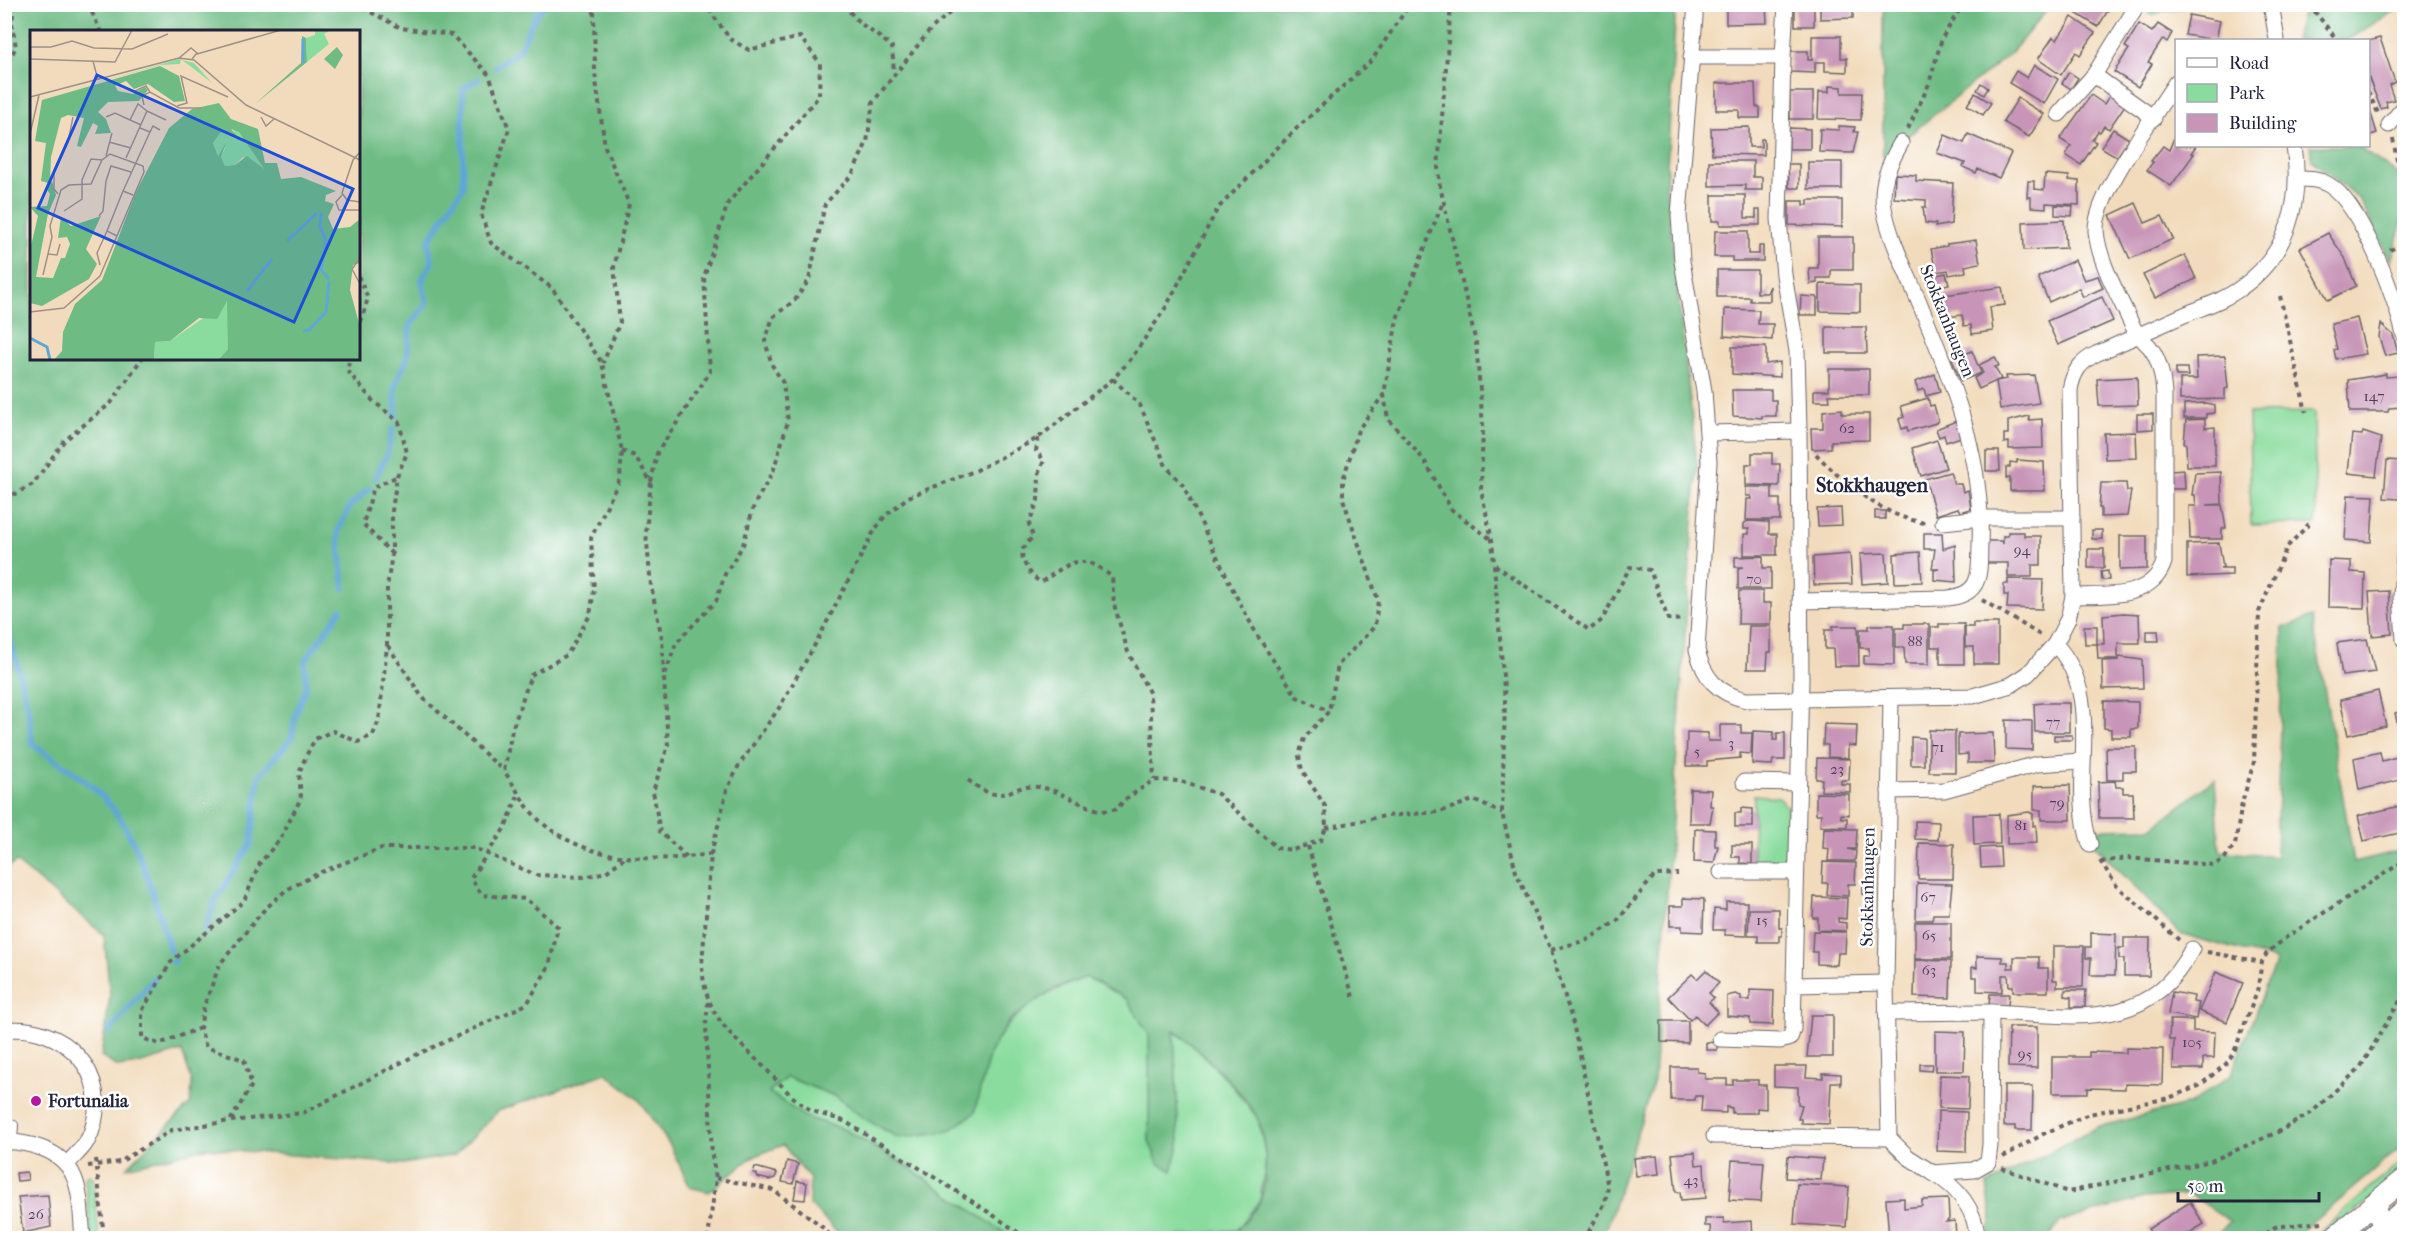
<svg xmlns="http://www.w3.org/2000/svg" width="2409" height="1243" font-family="'IM FELL French Canon',serif">
<rect width="100%" height="100%" fill="#fff"/>
<filter id="ink" filterUnits="userSpaceOnUse"><feTurbulence type="fractalNoise" baseFrequency=".0167" numOctaves="2"/><feDisplacementMap in="SourceGraphic" scale="12" xChannelSelector="R" yChannelSelector="G"/><feConvolveMatrix kernelMatrix="1 2 1 2 8 2 1 2 1" color-interpolation-filters="sRGB"/></filter>
<filter id="wash" filterUnits="userSpaceOnUse"><feTurbulence type="fractalNoise" baseFrequency=".008" numOctaves="4" result="noise"/><feDisplacementMap in="SourceGraphic" scale="24" xChannelSelector="R" yChannelSelector="G"/><feGaussianBlur stdDeviation="1.35" result="paint"/><feColorMatrix in="noise" values="0 0 0 0 0 0 0 0 0 0 0 0 0 0 0 0 0 1.4 0 .05"/><feComposite in="paint" operator="in"/></filter>
<g filter="url(#wash)">
<rect width="100%" height="100%" fill="#f2dbbc"/>
<g fill="#89dc9d" stroke="#567f6c" stroke-width="1.5">
<path d="M2314 412 2316 524 2251 525 2249 413Z"/>
<path d="M1754 795 1778 797 1787 807V855L1779 865 1753 863Z"/>
<path d="M1087 977 1127 999 1150 1035 1149 1141 1179 1146 1173 1031 1190 1042 1228 1081 1258 1118 1266 1160 1260 1200 1237 1230C1201 1234 1166 1239 1129 1238 1111 1238 1097 1233 1079 1235L1076 1238H1012L902 1163 845 1130 805 1117 769 1092 787 1077 837 1097 862 1117 899 1138 974 1113C979 1093 982 1068 991 1050 1011 1011 1047 991 1087 977Z"/>
<path d="M2404 1160V1171L2323 1238H2313Z"/>
<path d="M88 1175 93 1177 99 1238H92L85 1178Z"/>
</g>
<g fill="#6ebc84" stroke="#486f60" stroke-width="1.5" fill-rule="evenodd">
<path d="M5 4 1676 5 1666 186 1697 464 1654 1080 1608 1225 1598 1238H1165L1237 1230C1244 1221 1255 1211 1260 1201 1268 1182 1267 1137 1257 1118 1247 1096 1195 1044 1174 1031L1179 1146 1172 1171 1158 1163 1149 1141V1035L1127 999 1087 977 1053 989 1010 1020 990 1052 974 1113 949 1131 899 1138 862 1117 837 1097 787 1077 769 1092 805 1117 845 1130 902 1163 1012 1238H843L809 1204 810 1179 783 1145 752 1157 709 1192 690 1187 670 1145 639 1100 606 1073 498 1111 455 1155 403 1164 206 1148 127 1167 191 1103 192 1081 182 1051 138 1064 118 1067 101 1057 110 996 104 935 16 862 5 869ZM32 32H358V358H32Z"/>
<path d="M2194 4 2150 15 2144 5V4Z"/>
<path d="M1883 5H2051L2011 53 1883 156Z"/>
<path d="M2304 5 2404 4V5L2347 40H2295Z"/>
<path d="M2310 146H2360L2362 149 2404 179V215L2391 261 2359 199 2312 160Z"/>
<path d="M2312 617 2354 862 2404 850V1145L2294 1238H2215L2230 1221 2190 1194 2145 1198 2060 1222 2048 1238H1985L1992 1221 1987 1185 2097 1127 2190 1104 2231 1075 2276 960 2180 934 2094 844 2098 829 2152 828 2215 779 2220 851 2276 857 2283 628Z"/>
</g>
<g fill="none" stroke-linecap="round" stroke-linejoin="round">
<g stroke="#60a6d6" stroke-width="6">
<path d="M495 67 519 51 536 14 546 4"/>
<path d="M396 416 395 385 407 358 410 325 427 304 422 280 432 262 428 242 463 187V89L479 79"/>
<path d="M375 478 387 455 393 429"/>
<path d="M344 588 338 531 350 506 370 488"/>
<path d="M4 615C14 658 30 700 32 744 54 759 79 774 99 793 140 833 153 896 170 950"/>
<path d="M205 931 216 899 251 844 259 776 292 738 295 716 306 687 305 661 341 610"/>
<path d="M172 962 175 960"/>
<path d="M109 1032 154 978"/>
</g>
</g>
<g id="blocks">
<g fill="#c894b7">
<path d="M1726 4H1766L1767 23 1726 24Z"/>
<path d="M1820 4H1853V18L1820 19Z"/>
<path d="M2079 4H2112L2098 27 2074 12Z"/>
<rect x="1795" y="8" width="19" height="18"/>
<path d="M2189 15 2220 21 2216 40 2185 35Z"/>
<path d="M2072 17 2095 33 2080 55 2076 52 2061 75 2038 59 2053 37 2057 40Z"/>
<path d="M2139 24 2152 32 2158 24 2172 33 2167 42 2163 39 2148 62 2152 64 2138 87 2114 72 2129 49 2125 47Z"/>
<path d="M1812 36H1841V58H1847V72L1825 71V62H1815V73L1790 72V51H1808V60H1812Z"/>
<path d="M2380 38 2395 82 2389 85 2394 100 2386 102 2387 107 2381 109 2368 76V41Z"/>
<path d="M2034 65 2058 79 2044 104 2009 83 2016 71 2027 78Z"/>
<path d="M2069 72 2078 78 2071 89 2062 83Z"/>
<path d="M1716 83H1755L1756 107H1760V118H1739V110H1716Z"/>
<path d="M1981 83 1988 88 1984 95 1977 90Z"/>
<path d="M1829 86 1842 87V93H1862L1861 120 1818 119 1819 92H1829Z"/>
<rect x="1790" y="92" width="23" height="27"/>
<path d="M1975 93 1991 103 1983 115 1967 105Z"/>
<path d="M2091 95 2104 104 2110 95 2125 105 2109 129 2104 126 2100 132 2098 131 2092 140 2096 142 2081 165 2066 155 2071 146 2060 139Z"/>
<path d="M2018 98 2044 114 2029 137 2003 122Z"/>
<path d="M2368 105 2377 133 2368 136Z"/>
<path d="M1839 126 1855 127 1854 132H1858L1853 153 1819 152 1820 129 1839 130Z"/>
<path d="M1749 127V147H1761V139H1764V155L1712 154 1711 128Z"/>
<path d="M1789 128 1810 129V149H1789Z"/>
<path d="M2113 129 2129 139 2117 157 2101 147Z"/>
<path d="M2176 133V146H2196L2191 153 2194 154 2171 186 2147 170 2153 162 2151 161 2163 146 2169 150Z"/>
<path d="M1968 134 2011 153 1999 178 1978 169 1976 173 1963 167 1965 163 1937 153 1945 135 1964 143Z"/>
<path d="M1709 161H1753V177H1762V190H1745V185L1709 186Z"/>
<rect x="1808" y="162" width="34" height="27"/>
<path d="M1788 164H1799V188H1789Z"/>
<path d="M1895 174 1916 175V181L1953 183 1951 224 1935 227 1936 224 1925 223 1923 207H1926V200L1894 198Z"/>
<path d="M2045 174 2069 176V180L2079 181V205L2046 203V208L2031 207V197H2027L2028 181H2034V189L2044 190Z"/>
<path d="M1712 195H1745V218H1756V210H1760V225H1720V221H1712Z"/>
<path d="M1808 200H1842V227L1789 225V201H1804V205H1808Z"/>
<path d="M2136 203 2145 223 2162 216 2173 239 2130 259 2110 215Z"/>
<path d="M2055 205 2073 206 2072 216 2055 215Z"/>
<path d="M2064 220 2066 248 2024 250 2023 222Z"/>
<path d="M1715 231H1748V254H1759V246H1763V261H1732V257H1714Z"/>
<path d="M2328 233 2345 258 2356 286 2328 300 2300 248Z"/>
<path d="M1818 237H1853V270H1831V278H1817V283L1810 284 1809 268H1818Z"/>
<path d="M1976 240 1980 263 1965 266 1966 272 1949 275 1948 270 1936 272 1931 249 1947 246V244Z"/>
<path d="M2185 255 2196 279 2155 298 2143 275Z"/>
<path d="M2075 260 2084 280 2098 276 2103 288 2083 297 2079 288 2049 302 2038 277Z"/>
<path d="M1717 270H1757V293H1767L1770 286V301H1750V297H1717Z"/>
<path d="M1946 273 1949 284 1930 288 1927 277Z"/>
<path d="M1820 284 1860 285V312L1820 311Z"/>
<path d="M2002 287 2005 305 1990 307 1993 331 1972 334 1971 325 1964 326 1962 315 1947 317 1944 295Z"/>
<path d="M1801 296 1817 297V315H1800Z"/>
<path d="M2102 297 2113 321 2058 345 2047 321Z"/>
<path d="M1725 309 1759 310 1758 324H1773L1772 340 1724 336Z"/>
<path d="M2357 318 2366 354 2336 359 2334 350 2337 349 2331 324Z"/>
<path d="M2381 324 2393 335 2398 353 2385 356 2379 337Z"/>
<path d="M1826 327H1866L1867 353H1826Z"/>
<path d="M1732 347H1766V364L1780 362V377L1732 374Z"/>
<path d="M1972 351 1981 373 1961 381 1952 359Z"/>
<path d="M2225 356 2228 388 2225 389V399L2180 400V379H2197L2196 357Z"/>
<path d="M1995 357 1999 366 1995 367 2001 379 1996 381 2007 379 2006 376 2034 375 2039 403 2000 409 1996 381 1979 389 1974 378 1983 373 1979 365Z"/>
<path d="M2176 368H2187L2188 376H2176Z"/>
<path d="M1829 369H1869V395H1829L1830 401H1814V390H1829Z"/>
<path d="M1935 374 1940 392 1926 396 1924 389 1918 391 1915 382Z"/>
<path d="M2386 374V377L2400 376 2402 407 2389 408 2388 412H2350L2348 380Z"/>
<path d="M2137 377 2138 405 2099 406 2097 379Z"/>
<path d="M1732 390H1771V400H1776V416H1762V418L1733 416Z"/>
<path d="M1928 398 1930 406 1934 405 1938 420 1936 423 1908 431 1907 427 1902 429 1899 419 1904 417 1901 406Z"/>
<path d="M2206 403 2214 405V413L2206 414V418H2184V404Z"/>
<path d="M1842 409V414H1869V440L1831 441V448L1812 449 1811 428H1823V411Z"/>
<path d="M2137 414H2153V429L2137 430Z"/>
<path d="M2029 416V420L2042 419 2043 448 2009 449V442L2004 443V434H2008V421Z"/>
<path d="M2205 419V428L2215 427V466H2187L2186 443H2184L2186 420Z"/>
<path d="M1956 421 1961 437 1946 442 1944 435 1939 437 1936 429Z"/>
<path d="M2136 432 2137 458 2105 459 2104 433Z"/>
<path d="M2363 432 2381 438 2376 476 2348 473 2352 434 2362 435Z"/>
<path d="M1937 440 1946 468 1921 476 1912 448Z"/>
<path d="M1986 451H1999L2000 471H1986Z"/>
<path d="M1752 453H1772V464H1780L1779 486 1746 485V464H1752Z"/>
<path d="M2017 460 2044 462 2045 491H2010V478H2006V467H2010V462L2017 463Z"/>
<path d="M2387 460 2403 461 2399 499 2384 498Z"/>
<path d="M2184 470 2185 489H2172L2171 471Z"/>
<path d="M1950 472 1954 484H1961L1963 492 1968 490 1971 509 1960 512 1958 508 1936 515 1925 479Z"/>
<path d="M2221 472 2222 504 2207 505H2222L2226 528 2222 529V539H2190L2189 506H2196L2195 495H2192L2195 473Z"/>
<path d="M2101 483H2126L2127 491H2131L2127 516 2101 517V508H2099Z"/>
<path d="M1746 487H1772V499H1780V520H1746L1747 499H1752L1751 496H1746Z"/>
<path d="M2348 495 2374 496 2371 542 2345 540Z"/>
<path d="M1841 508 1842 525 1818 526 1817 509Z"/>
<rect x="1875" y="511" width="10" height="8"/>
<path d="M1749 521 1769 522V534H1777V555H1744V534H1749V529H1744V523Z"/>
<rect x="2092" y="530" width="10" height="9"/>
<path d="M2008 532H2024V536H2041V565H2032V577H2008V563H1987V541H2002L2003 544V536H2008Z"/>
<path d="M1924 533H1942L1943 549 1955 545 1956 582 1934 580V570L1939 569H1932L1935 549H1924Z"/>
<path d="M2120 536H2147V569L2120 570Z"/>
<path d="M2219 543 2223 567 2220 568H2232V575L2187 577V544Z"/>
<rect x="2088" y="549" width="16" height="19"/>
<path d="M1920 552 1922 582 1895 583 1894 554Z"/>
<path d="M1886 553 1888 582 1862 584 1860 554Z"/>
<path d="M1850 554 1852 584 1814 585 1813 557Z"/>
<path d="M1763 556V568H1771V589H1738V568L1743 567H1735V557Z"/>
<path d="M2329 560 2351 561V572L2365 573 2364 608 2328 607Z"/>
<path d="M2108 571 2109 580H2102L2101 572Z"/>
<path d="M2008 579 2043 580 2042 609 2007 608 2008 595H2004V584H2008Z"/>
<path d="M1739 591H1763V603H1771V624H1738Z"/>
<path d="M2389 591 2392 634 2372 636 2369 592Z"/>
<path d="M2124 613 2139 614 2140 643H2118V659H2098L2097 644H2104L2103 615Z"/>
<path d="M1973 623H1998V664H1974V647H1965V627H1973Z"/>
<path d="M1904 624H1929V664H1905L1904 647H1896V628H1904Z"/>
<path d="M1939 624H1964V664H1940V647H1931V627H1939Z"/>
<path d="M1869 625H1894V665L1864 664V656H1869V648H1860V629H1869Z"/>
<path d="M1749 626H1771V652H1768L1767 669H1747Z"/>
<path d="M1833 626H1858L1859 666H1834L1833 649H1825V630H1833Z"/>
<path d="M2084 626H2097V644H2085Z"/>
<path d="M2147 631H2158L2159 641H2147Z"/>
<path d="M2367 639 2375 672 2342 676 2337 643Z"/>
<path d="M2119 657 2142 660 2143 688 2103 689 2102 661 2119 660Z"/>
<path d="M2378 691 2386 726 2348 735 2340 700Z"/>
<path d="M2104 701 2138 702V729H2131V737H2111V729L2104 728Z"/>
<path d="M2043 703H2069V732H2035L2034 704Z"/>
<path d="M2404 711V735L2400 736 2395 713Z"/>
<path d="M2006 720 2032 721V750L2006 749Z"/>
<path d="M1824 724 1857 725 1856 746 1848 745V758L1828 757V745H1823Z"/>
<path d="M1720 725H1741V733H1752L1751 754 1740 753V758L1707 761V766H1686L1687 732 1708 733V741H1720Z"/>
<path d="M1929 730 1955 731V772H1929Z"/>
<path d="M1753 731 1774 732 1773 740H1777V733H1785V760H1773L1772 765 1752 764Z"/>
<path d="M1993 733 1994 763H1968V754L1958 755V734Z"/>
<rect x="2054" y="735" width="18" height="5"/>
<path d="M1911 737 1924 738V765H1911Z"/>
<path d="M2106 747H2136V771H2123V780H2107Z"/>
<path d="M2380 752 2382 761 2404 755V779L2359 790 2354 758Z"/>
<path d="M1817 758 1850 759 1849 780H1841V784H1850V792L1821 791 1822 779H1816Z"/>
<path d="M2115 781 2116 787H2123V793H2133L2134 818H2099L2098 782Z"/>
<path d="M2070 785 2071 820H2041V810H2034V786Z"/>
<path d="M1690 789 1711 790 1710 806H1713L1710 823H1689Z"/>
<path d="M1816 793 1849 794V815L1841 814V818H1847V827L1820 826 1821 814H1816Z"/>
<path d="M2404 805V832L2364 841 2358 816Z"/>
<path d="M1741 808 1753 809V827H1735V813H1741Z"/>
<path d="M2029 812 2033 814V826L2036 825 2037 843 2007 844V815Z"/>
<path d="M1999 814 2000 844 1974 845 1973 815Z"/>
<path d="M1915 821 1939 822 1938 840 1915 839Z"/>
<path d="M1824 828 1857 829 1856 849H1848L1856 851 1855 861H1828L1829 849 1823 848Z"/>
<path d="M1695 829 1715 830V846H1718L1714 863 1694 862Z"/>
<path d="M1919 843 1954 844 1953 879H1918Z"/>
<path d="M1732 845H1752V864L1740 863V857H1732Z"/>
<path d="M2000 847 2001 867 1981 868 1980 848Z"/>
<path d="M1823 862 1856 863 1855 884H1848V896L1827 895 1828 883H1822Z"/>
<path d="M1917 883 1952 884 1949 914H1933L1932 920H1916Z"/>
<path d="M1863 886H1873V895L1863 894Z"/>
<path d="M1814 897 1847 898 1846 919 1838 918V922L1846 923V931L1818 930V918H1813Z"/>
<path d="M1683 898 1704 899 1703 932 1682 931V926H1670V906H1683Z"/>
<path d="M1726 902H1747L1746 936 1725 935V930H1713L1714 909 1726 910Z"/>
<path d="M1749 909H1779V928H1782V936H1779V942H1758V935H1748Z"/>
<rect x="1915" y="922" width="36" height="37"/>
<path d="M1813 931 1846 932 1845 953H1838L1837 965 1817 964V952H1812Z"/>
<path d="M2091 933 2116 934 2115 975H2090L2091 958H2086V947H2091Z"/>
<path d="M2124 938H2150L2149 976H2124V959H2119V948H2124Z"/>
<path d="M2053 946H2084L2083 987H2057V980H2053Z"/>
<path d="M1977 956 2002 957V962H2008V968H2014V957H2039V968H2048V992H2013V986H2009L2008 975H2002V992L1977 991V977H1972V967L1977 968Z"/>
<path d="M1915 960 1951 961 1950 998 1914 997Z"/>
<path d="M1706 970 1719 983 1709 993 1714 998 1709 1002 1718 1012 1705 1025 1695 1015 1690 1020 1668 997 1692 974 1697 979Z"/>
<path d="M2216 972 2243 983 2227 1022 2199 1011Z"/>
<path d="M1750 990 1774 991 1773 1025 1750 1024V1018L1727 1016V996L1735 994 1741 996V1000H1750Z"/>
<path d="M2065 990H2086L2085 1007H2071V997L2065 996Z"/>
<path d="M2172 992 2194 996 2193 1002 2199 1003 2196 1019 2168 1014Z"/>
<path d="M1990 994H2009L2008 1005H1989Z"/>
<path d="M1811 1015H1833V1057H1807Z"/>
<path d="M2170 1020H2193V1031L2215 1032 2214 1058H2203V1069H2173L2174 1040H2169Z"/>
<path d="M1661 1021H1688V1043L1661 1042Z"/>
<path d="M2009 1027H2037V1068L2008 1067Z"/>
<path d="M1935 1031 1965 1032 1964 1071H1935Z"/>
<path d="M1706 1042 1717 1043V1050H1706Z"/>
<path d="M2126 1048 2163 1049 2162 1085 2125 1084V1089L2088 1088V1093H2052V1057H2089V1052L2126 1053Z"/>
<path d="M1920 1064H1932L1931 1071 1920 1070Z"/>
<path d="M1774 1066H1807L1806 1077 1823 1078V1073L1841 1074V1086L1839 1082H1831L1829 1124 1801 1123V1119H1798L1802 1105 1798 1104V1087L1774 1086Z"/>
<path d="M1671 1067H1697V1072L1705 1073V1079H1727V1085H1733V1080H1758V1085H1766V1109L1757 1108V1113H1732V1108L1726 1107V1113L1701 1112 1702 1096H1695V1100H1671Z"/>
<path d="M1940 1075 1969 1076 1968 1109 1939 1108Z"/>
<path d="M2004 1086H2033L2032 1130H2015V1126H2004Z"/>
<path d="M1938 1111 1967 1112 1966 1152 1937 1151Z"/>
<path d="M1695 1152 1696 1165 1704 1164 1706 1198 1681 1200 1680 1192H1676L1672 1154Z"/>
<path d="M1657 1156 1659 1174 1636 1176 1634 1158Z"/>
<path d="M1788 1156 1823 1159 1821 1180 1786 1178Z"/>
<path d="M1732 1160 1764 1162 1761 1202 1729 1200Z"/>
<path d="M787 1161 798 1164 793 1184 782 1182Z"/>
<path d="M755 1167 777 1173 775 1178 769 1180 757 1177V1174L753 1173Z"/>
<path d="M27 1172 28 1180 17 1181 16 1173Z"/>
<path d="M797 1181 807 1183 805 1200 794 1199Z"/>
<path d="M1797 1184 1849 1187 1846 1227 1794 1224Z"/>
<path d="M48 1195 51 1227 23 1233 18 1197Z"/>
<path d="M1904 1198V1208L1922 1206V1200L1948 1199 1949 1219 1946 1222 1955 1221 1956 1237 1889 1238 1886 1199Z"/>
<path d="M2190 1202 2204 1224 2181 1238H2154L2148 1229Z"/>
<path d="M1724 1218V1223L1752 1221 1753 1238H1711L1710 1226H1705V1219Z"/>
</g>
</g>
</g>
<g filter="url(#ink)">
<use href="#blocks" fill-opacity="0" stroke="#6b6368" stroke-width="1.5"/>
<g fill="none" stroke-linecap="round" stroke-linejoin="round">
<defs>
<path id="service" d="M13 1141 14 1125"/>
<g id="minor">
<path d="M1696 4 1679 215 1682 261 1704 391 1709 462 1697 650C1704 678 1717 693 1746 700L1973 696 2011 685 2028 674 2055 644 2068 619 2073 596 2070 390C2073 372 2080 362 2096 354 2126 341 2155 328 2184 315 2203 307 2225 300 2242 287 2289 253 2302 201 2294 146"/>
<path d="M2271 4 2277 40"/>
<path d="M1691 57H1783L1779 219 1784 275 1797 351 1799 431"/>
<path d="M1783 57 1786 4"/>
<path d="M2094 75 2154 118"/>
<path d="M2059 114 2094 75 2134 11"/>
<path d="M2389 125 2404 107"/>
<path d="M2298 179C2308 179 2319 179 2329 185 2361 204 2396 299 2404 335"/>
<path d="M1708 433 1799 431 1801 679 1794 985"/>
<path d="M1943 522 1981 518H2072"/>
<path d="M2404 555 2401 596 2404 640"/>
<path d="M2073 596C2105 595 2152 600 2164 562V394C2163 378 2160 359 2149 346 2142 339 2137 335 2132 325 2119 296 2099 263 2096 231 2094 196 2156 114 2176 82"/>
<path d="M1800 601 1948 598C1983 594 1979 572 1980 544 1984 459 1952 380 1919 302 1907 272 1890 240 1884 208 1880 183 1889 164 1901 143"/>
<path d="M2055 644C2107 699 2068 779 2090 844"/>
<path d="M1744 782 1798 783"/>
<path d="M1889 791 1944 790 2037 764 2082 761"/>
<path d="M1721 872H1796"/>
<path d="M1991 1012C2074 1015 2147 1034 2192 949"/>
<path d="M1886 1013 1991 1012 1990 1145 1988 1162 1974 1170 1933 1173 1908 1157 1889 1138"/>
<path d="M4 1030C64 1023 113 1073 91 1133 87 1145 76 1154 68 1163"/>
<path d="M1720 1039 1781 1041 1790 1038 1793 1029 1794 985 1886 983"/>
<path d="M1714 1136 1889 1138 1886 983 1891 698"/>
<path d="M4 1142C17 1141 29 1144 41 1148 84 1163 79 1200 83 1238"/>
<path d="M1933 1173C1957 1187 1976 1209 1977 1238"/>
</g>
<path id="tertiary" d="M2373 1204 2384 1227 2394 1238"/>
<g id="secondary">
<path d="M2333 1238 2404 1179"/>
<path d="M2370 1238 2404 1210"/>
</g>
</defs>
<use href="#service" stroke="#6b6368" stroke-width="10"/>
<use href="#minor" stroke="#6b6368" stroke-width="17"/>
<use href="#tertiary" stroke="#6b6368" stroke-width="22"/>
<use href="#secondary" stroke="#6b6368" stroke-width="23"/>
<g stroke="#6b6368" stroke-width="4" stroke-dasharray="4.5 4.5" stroke-linecap="butt">
<path d="M88 4 101 32"/>
<path d="M355 4 401 28 452 35 489 75 509 129 481 214 491 243 552 288 602 363 622 451 620 479 591 538 594 590 590 615 567 655 531 675 512 730 504 771C515 786 525 807 539 820 585 862 652 863 711 854"/>
<path d="M599 4 594 12 595 73 605 147 629 204 614 267 620 322 603 363"/>
<path d="M845 4C855 24 875 32 892 47L894 73"/>
<path d="M1451 4 1438 168 1440 186 1476 343 1483 426 1481 490 1492 540 1505 701 1502 813 1516 872 1551 950 1573 1023 1608 1187 1605 1203 1585 1238"/>
<path d="M2309 4 2337 40"/>
<path d="M4 69 16 47 12 24 14 4"/>
<path d="M2368 92 2379 115"/>
<path d="M1908 129 1929 84 1942 38 1963 4"/>
<path d="M2393 139 2402 187 2404 245"/>
<path d="M2390 250 2404 244"/>
<path d="M358 276 368 298 358 331"/>
<path d="M2280 296 2306 412"/>
<path d="M1113 379 1140 405 1166 466 1183 485 1234 592 1257 635 1297 697 1329 711"/>
<path d="M1384 394 1388 419 1424 460 1452 510 1492 540"/>
<path d="M1038 438 1036 451 1044 460 1039 474 1038 500 1029 524 1033 537C1030 540 1025 545 1023 549 1019 560 1032 578 1041 582 1071 563 1079 550 1112 577L1114 604 1128 652 1150 694 1154 780"/>
<path d="M622 451 635 456 651 482 646 532 651 586 662 638 664 674"/>
<path d="M1816 454C1845 484 1884 518 1927 523"/>
<path d="M651 482 657 453 710 372 704 277 728 203 819 96 820 63 800 37 749 50 730 39 705 4"/>
<path d="M4 492 15 494 33 484 64 441 111 403 142 358"/>
<path d="M392 554 363 524 374 487 396 477"/>
<path d="M1495 565 1589 630 1602 620 1630 567 1650 570 1668 619 1684 620"/>
<path d="M1982 600 2042 636"/>
<path d="M388 646 422 697 504 771"/>
<path d="M968 780C1006 810 1006 783 1038 787 1061 790 1077 804 1099 810 1104 812 1112 810 1117 809L1124 800 1154 780 1180 781 1218 794 1277 848 1293 850 1321 840 1326 828 1325 806 1302 770 1299 756 1304 738 1329 711 1338 665 1375 626 1378 600 1343 499V480L1358 430 1384 394 1397 319 1443 202"/>
<path d="M1326 828 1385 816 1440 812 1473 800 1502 813"/>
<path d="M1308 846 1353 997"/>
<path d="M687 857 660 832 653 791 668 746 664 678 676 643 716 601 725 574 743 545 754 505 773 472 788 421 783 383 772 365 765 341 773 317 795 300 809 280 825 204 852 175 867 142 873 102 931 29 960 4"/>
<path d="M2100 861 2117 886 2179 940"/>
<path d="M2101 862 2127 858 2214 865 2224 859 2235 845 2242 803 2254 762 2259 612 2287 547 2309 524"/>
<path d="M1551 950 1587 940 1617 921 1655 875 1678 874"/>
<path d="M2207 952 2262 962"/>
<path d="M708 1002 706 1025 712 1156 716 1178 708 1238"/>
<path d="M200 1028 159 1044 142 1038V1011L171 962 244 901 260 863 281 838 301 798 299 773 306 756 315 739 333 731 358 742 373 735 379 720 387 646V587L392 554V511L397 476 407 453 399 422 372 400 347 370 350 358"/>
<path d="M231 1121 303 1113 416 1055 527 1004 549 966 558 927 526 899 482 895 471 878 506 826 519 793"/>
<path d="M2003 1157 2045 1133 2089 1114 2169 1098 2199 1086 2226 1064 2234 1052 2257 992 2262 962 2267 953 2288 936 2404 861"/>
<path d="M96 1159 104 1238"/>
<path d="M88 1166 120 1162 172 1130 230 1121 252 1085 244 1060 206 1047 200 1028 204 1006 220 964 263 911 286 890 321 872 382 848H474L536 875 584 877 606 872 624 858"/>
<path d="M2002 1168 2068 1192 2211 1161 2278 1132 2311 1113 2360 1068 2404 994"/>
<path d="M716 1178 773 1190 819 1224 833 1238"/>
<path d="M1026 1238C969 1197 908 1162 849 1124 836 1116 819 1116 806 1107 790 1097 777 1080 763 1066 729 1033 704 1014 702 964L711 854 727 790 739 765 779 708 817 641 874 531 885 516 908 497 977 470 1038 438 1113 379 1131 359 1166 307 1218 208 1296 129 1372 60 1410 4"/>
<path d="M2258 1238 2275 1227 2322 1222"/>
<path d="M2305 1238 2314 1231"/>
</g>
<use href="#service" stroke="#fff" stroke-width="8"/>
<use href="#minor" stroke="#fff" stroke-width="15"/>
<use href="#tertiary" stroke="#fff" stroke-width="20"/>
<use href="#secondary" stroke="#fff" stroke-width="21"/>
</g>
</g>
<circle fill="#b5179e" stroke="#fff" stroke-width="2" cx="36" cy="1101" r="6"/>
<g text-anchor="middle" dominant-baseline="central" stroke-width="5" stroke-linejoin="round" paint-order="stroke">
<g font-size="15" fill="#4c3e5a">
<text x="2374" y="396">147</text>
<text x="1847" y="428">62</text>
<text x="2022" y="550">94</text>
<text x="1754" y="579">70</text>
<text x="1915" y="641">88</text>
<text x="2053" y="722">77</text>
<text x="1731" y="743">3</text>
<text x="1938" y="747">71</text>
<text x="1697" y="751">5</text>
<text x="1837" y="769">23</text>
<text x="2057" y="803">79</text>
<text x="2021" y="825">81</text>
<text x="1928" y="897">67</text>
<text x="1762" y="920">15</text>
<text x="1929" y="935">65</text>
<text x="1929" y="970">63</text>
<text x="2192" y="1042">105</text>
<text x="2025" y="1054">95</text>
<text x="1691" y="1180">43</text>
<text x="36" y="1214">26</text>
</g>
<g font-size="18" fill="#22223b" stroke="#fff">
<text transform="translate(1947 321) rotate(68)">Stokkanhaugen</text>
<text transform="translate(1868 887) rotate(-89)">Stokkanhaugen</text>
</g>
<g font-size="18" font-weight="bold" fill="#22223b" stroke="#fff" text-anchor="start">
<text x="48" y="1101">Fortunalia</text>
</g>
<g font-size="20" font-weight="bold" fill="#22223b" stroke="#fff">
<text x="1872" y="485">Stokkhaugen</text>
</g>
</g>
<g transform="translate(30 30)">
<rect width="330" height="330" fill="#f2dbbc"/>
<path d="M285 0H301L294 4 299 14 277 32 276 8 285 5ZM149 29 164 33 182 53 151 29 150 34 130 35 32 63ZM203 97 209 102 234 139 213 127 205 135 195 136 191 127 196 116 188 126 183 113 191 102 206 109ZM198 271V319L188 330H124L125 312 140 311Z" fill="#89dc9d"/>
<path d="M272 6 276 8 277 32 225 74 271 33ZM307 17 313 25 305 39 294 29ZM130 36 149 46 155 71 144 72 118 54 104 59 96 51 85 56 88 61 103 64 115 57 118 60 109 71 78 72 68 82 76 89 81 103 65 104 68 96 63 93 51 117 47 116 54 88 38 85 31 88 21 127 20 149 18 153 11 151 16 113 5 111 12 70ZM189 73 201 89 228 99 235 133H247L251 149 271 147 306 161 296 165 295 171 304 174 298 187 303 199 320 197 330 189V233L323 235 320 260 330 297V330H188L198 319 197 271 187 289 169 288 140 311 125 312 124 330H24L32 321 33 302 45 274 72 250 106 162 139 98 162 79ZM201 99 209 102 234 139 217 126 205 135 195 136 191 127 196 113 188 126 183 113 191 102 209 108ZM22 151 26 165 18 184 6 247 23 248 31 228H35L40 214 37 207 28 208 31 187 41 196 71 186 56 219 67 234 59 249 12 276 0 273V220L8 186 0 177 17 176 20 164 16 158Z" fill="#6ebc84" fill-rule="evenodd"/>
<path fill="none" stroke="#60a6d6" stroke-width="3" d="M273 9V33M291 183 290 197 296 211 291 240 299 249M257 211 287 183M217 261 242 229M273 301 279 300 296 282 299 251M0 308 17 317 20 330"/>
<path fill="none" stroke="#9f9188" stroke-width="1.5" d="M0 17H21L42 11 64 18 102 19 138 4M167 24 251 0M149 28 164 30 216 75 330 130M0 29 85 32 102 0M63 31 68 50M105 61 116 56 120 62M0 67 149 28 161 18 167 23 162 29M114 75 112 66 120 62 149 78H172M147 76 157 73 151 46 198 67M76 87 85 83 100 90M231 87 236 96 244 89M111 95 100 90 108 74 117 81M110 98 120 102 123 96 130 100M0 104 9 65M79 112 101 118M330 122 323 130 312 163 317 170 330 172M76 126 82 103M96 128 117 81 136 90M28 164 24 159V143L38 112 43 87M103 165 93 161 120 102M312 165 306 172 309 180H330M34 181 52 169V150L61 129 72 130M69 186 73 181 76 151 81 136 101 142M87 206 77 201 93 161M18 224 27 225 30 214M330 228 322 239 330 254M70 235 67 223 77 201M0 282 34 278 70 246 114 142 113 136 80 124 72 130 61 154 39 155 31 160 20 196 22 207 13 245"/>
<path fill="#1d4ed8" fill-opacity="0.15" stroke="#1d4ed8" stroke-width="3" d="M67 45 323 159 264 292 8 178Z"/>
<rect width="330" height="330" fill="none" stroke="#22223b" stroke-width="3"/>
</g>
<rect width="2409" height="1243" fill="none" stroke="#fff" stroke-width="24"/>
<rect x="2175" y="39" width="195" height="108" fill="#ffffff" stroke="#a7a7b1" stroke-width="1.5"/>
<rect x="2187" y="58" width="30" height="9" fill="#ffffff" stroke="#a7a7b1" stroke-width="1.5"/>
<text x="2229" y="69" font-size="18" fill="#22223b">Road</text>
<rect x="2187" y="84" width="30" height="18" fill="#89dc9d" stroke="#a7a7b1" stroke-width="1.5"/>
<text x="2229" y="99" font-size="18" fill="#22223b">Park</text>
<rect x="2187" y="114" width="30" height="18" fill="#c894b7" stroke="#a7a7b1" stroke-width="1.5"/>
<text x="2229" y="129" font-size="18" fill="#22223b">Building</text>
<path d="M2178 1192v9h141v-9" fill="none" stroke="#22223b" stroke-width="3"/>
<text x="2187" y="1192" font-size="18" fill="#22223b" stroke="#ffffff" stroke-width="4.5" paint-order="stroke">50 m</text>
</svg>
